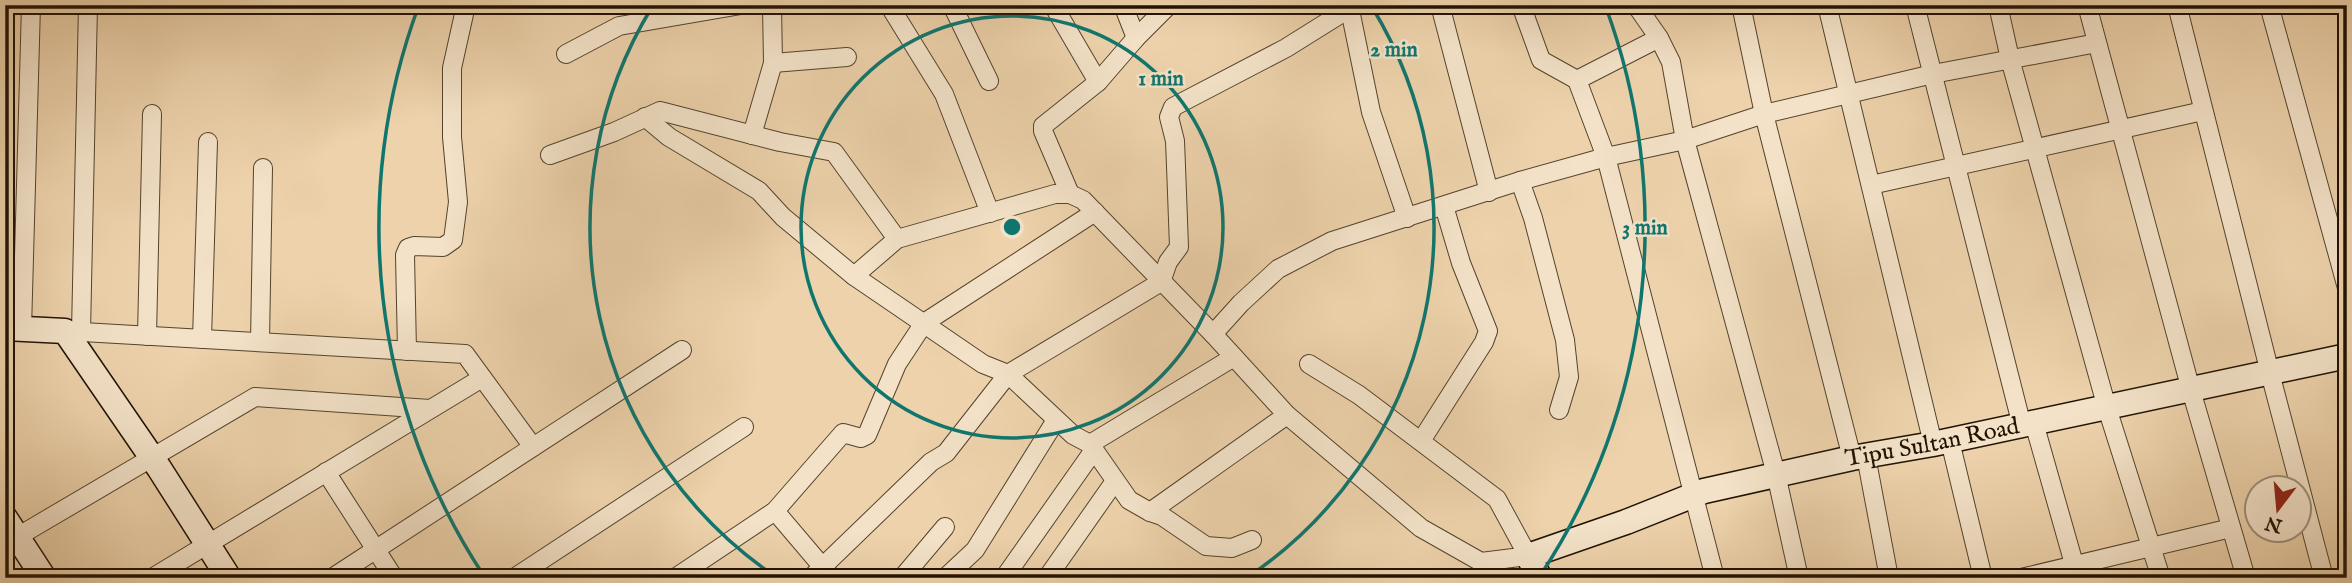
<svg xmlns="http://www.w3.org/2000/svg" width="2352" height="583" font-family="'IM FELL English',serif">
<rect width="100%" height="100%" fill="#edd2ab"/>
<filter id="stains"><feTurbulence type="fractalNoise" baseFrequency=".00286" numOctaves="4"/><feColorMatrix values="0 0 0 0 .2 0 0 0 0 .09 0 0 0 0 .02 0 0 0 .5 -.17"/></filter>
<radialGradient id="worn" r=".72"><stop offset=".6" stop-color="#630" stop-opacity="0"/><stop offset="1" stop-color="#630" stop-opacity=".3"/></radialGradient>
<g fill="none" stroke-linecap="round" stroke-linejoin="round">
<defs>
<g id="street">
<path d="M889 5 944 94 990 213"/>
<path d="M952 5 989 81"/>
<path d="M1053 5 1098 82"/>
<path d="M1123 5 1136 38"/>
<path d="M1349 5 1371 112 1407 218"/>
<path d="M1440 5 1489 192"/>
<path d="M1521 5 1541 60 1577 80"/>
<path d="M1636 5 1659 38 1671 62 1685 140 1776 474 1799 578"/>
<path d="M1741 5 1764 114 1852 458"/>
<path d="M1827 5 1933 444"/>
<path d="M1915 5 2022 426"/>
<path d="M1998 5 2010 59 2107 408 2161 578"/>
<path d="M2087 5 2191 390 2246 578"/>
<path d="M2177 5 2270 373 2324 578"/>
<path d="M2269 5 2347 288"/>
<path d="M1659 38 1577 80 1606 157 1715 578"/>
<path d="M566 54 619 26 741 5"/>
<path d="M773 63 847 57"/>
<path d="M645 117 669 137 759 191 783 217 854 276 983 364 1008 374 1073 435 1090 444 1129 500 1150 512 1162 516 1206 546 1232 548 1252 540"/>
<path d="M752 135 773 63 772 5"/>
<path d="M550 155 614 132 660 111 780 142 834 152 897 239"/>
<path d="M1520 181 1533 218 1565 340 1569 377 1559 410"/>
<path d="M1871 185 2203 111"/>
<path d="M1070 194 1043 131V126L1098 82 1136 38 1169 5"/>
<path d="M854 276 897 239 1055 194H1070L1083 200 1213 334 1287 415 1421 528 1481 562 1528 556 1497 499 1359 395 1309 364"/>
<path d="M22 329 31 5"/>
<path d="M65 331 465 354 533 447"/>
<path d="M81 332 88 5"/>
<path d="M1213 334 1241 303 1278 269 1332 241 1520 181 1606 157 1685 140 1764 114 1933 74 2097 43"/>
<path d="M147 336 152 114"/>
<path d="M202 339 208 142"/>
<path d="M260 342 263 168"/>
<path d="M407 351 405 255 408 248 414 246 443 247 453 240 458 202 452 137V68L466 5"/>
<path d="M2034 423 2078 578"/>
<path d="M1421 441 1484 342 1488 331 1461 263 1444 206"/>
<path d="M1950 441 1983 578"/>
<path d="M1090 444 1234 357"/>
<path d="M1866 456 1889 578"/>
<path d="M326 472 394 578"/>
<path d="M775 511 832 578"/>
<path d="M1150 512 1287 415"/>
<path d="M17 537 255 397 430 409"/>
<path d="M152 578 482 378"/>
<path d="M332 578 682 350"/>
<path d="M514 578 744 427"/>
<path d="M675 578 775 511 843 433 861 438 867 435 897 364 924 323 1095 212"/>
<path d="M811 578 931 462 946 453 1008 374 1161 282 1168 262 1179 247 1176 166 1175 141 1169 117 1173 107 1286 48 1350 8"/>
<path d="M902 578 945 527"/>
<path d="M945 578 975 550 1056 420"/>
<path d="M1004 578 1094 450"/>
<path d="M1047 578 1115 481"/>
<path d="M2021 578 2231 528"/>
</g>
<g id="secondary">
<path d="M5 328 65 331 159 468 229 578"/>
<path d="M5 518 44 578"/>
<path id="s1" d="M1540 578 1528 556 1626 522 1704 491 1852 458 1933 444 2347 356"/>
</g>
</defs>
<use href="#street" stroke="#53432d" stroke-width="20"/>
<use href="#secondary" stroke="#201303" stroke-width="27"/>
<use href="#street" stroke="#f3e2c8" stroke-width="18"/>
<use href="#secondary" stroke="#f3e2c8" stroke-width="24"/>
</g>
<g fill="none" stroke="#0f766e" stroke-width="3.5">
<circle cx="1012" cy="227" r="211"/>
<path d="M776 577A422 422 0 0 1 652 7M1372 7A422 422 0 0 1 1248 577"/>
<path d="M484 576A633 633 0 0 1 419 5M1605 5A633 633 0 0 1 1540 576"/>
</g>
<g text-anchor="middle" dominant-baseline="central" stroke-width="5" stroke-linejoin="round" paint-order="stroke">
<g font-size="24" fill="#201303" stroke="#f3e2c8">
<text stroke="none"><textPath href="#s1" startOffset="446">Tipu Sultan Road</textPath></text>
</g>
</g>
<circle cx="1012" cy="227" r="10" fill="#0f766e" stroke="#f3e2c8" stroke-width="3.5"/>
<g font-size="21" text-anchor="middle" font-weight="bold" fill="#0f766e" stroke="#f3e2c8" stroke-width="5" stroke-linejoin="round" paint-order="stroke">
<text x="1394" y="56">2 min</text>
<text x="1161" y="85">1 min</text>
<text x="1645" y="234">3 min</text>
</g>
<rect width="2352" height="583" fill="none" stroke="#edd2ab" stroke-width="28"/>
<rect x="7" y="7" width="2338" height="569" fill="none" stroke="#201303" stroke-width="3.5"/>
<rect x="14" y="14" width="2324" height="555" fill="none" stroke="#201303" stroke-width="2"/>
<g transform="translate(2278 509) rotate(196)"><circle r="33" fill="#f3e2c8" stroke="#9f8f79" stroke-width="2"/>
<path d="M0-5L12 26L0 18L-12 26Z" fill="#8f2418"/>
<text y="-10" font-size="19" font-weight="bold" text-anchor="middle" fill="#201303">N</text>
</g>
<rect width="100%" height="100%" filter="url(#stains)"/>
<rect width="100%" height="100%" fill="url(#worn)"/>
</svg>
